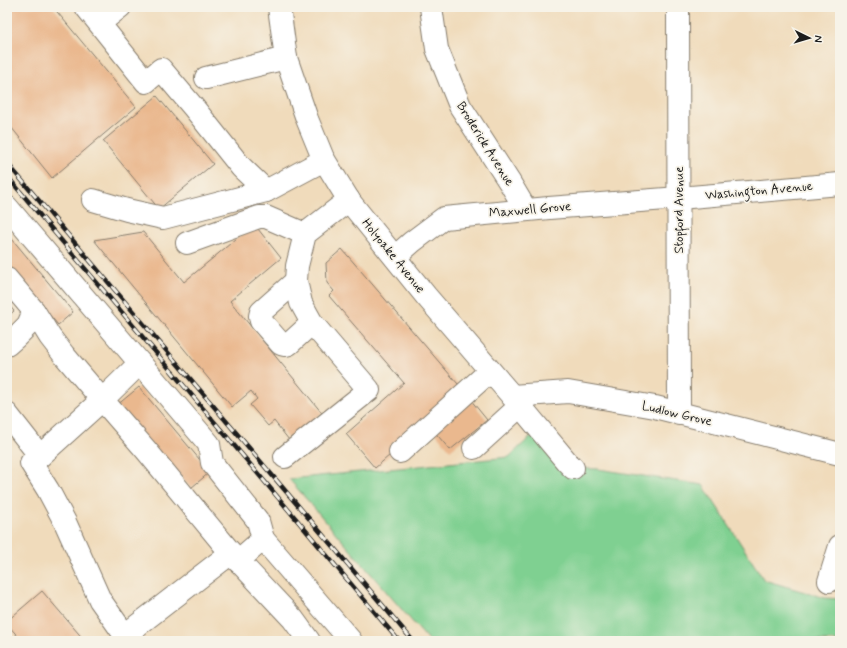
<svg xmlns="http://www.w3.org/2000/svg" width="847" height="648" font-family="Mynerve,sans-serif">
<rect width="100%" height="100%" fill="#f7f3e8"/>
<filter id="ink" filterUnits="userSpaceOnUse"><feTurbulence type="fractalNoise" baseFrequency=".025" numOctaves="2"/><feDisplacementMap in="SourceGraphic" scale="8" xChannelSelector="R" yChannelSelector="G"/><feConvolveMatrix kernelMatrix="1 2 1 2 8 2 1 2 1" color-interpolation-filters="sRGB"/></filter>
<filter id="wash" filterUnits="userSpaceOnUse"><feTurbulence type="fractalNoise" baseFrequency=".012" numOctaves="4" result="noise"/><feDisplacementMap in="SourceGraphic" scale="16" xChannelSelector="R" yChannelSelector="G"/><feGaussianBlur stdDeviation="0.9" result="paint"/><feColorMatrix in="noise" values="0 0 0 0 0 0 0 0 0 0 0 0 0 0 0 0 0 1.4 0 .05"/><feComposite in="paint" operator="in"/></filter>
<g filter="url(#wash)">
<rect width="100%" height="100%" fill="#f0dbbb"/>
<path fill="#7fd091" stroke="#4e7656" d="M539 429 573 468 598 469 703 485 764 580 825 598 840 599V641H429L289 479 509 457Z"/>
<g id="blocks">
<g fill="#eab88e">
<path d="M7 7H53L136 107 52 178 7 122Z"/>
<path d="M157 96 213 164 159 209 103 141Z"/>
<path d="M254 224 281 258 230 301 322 413 289 440 274 421 268 426 250 405 257 399 251 391 232 407 94 240 143 232 184 282Z"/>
<path d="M7 233 73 312 58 325 7 264Z"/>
<path d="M342 249 464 391 375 468 346 434 404 383 329 296 334 291 327 283 326 263Z"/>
<path d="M7 303 14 311 7 317Z"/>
<path d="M139 387 210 472 191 488 116 406Z"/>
<path d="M470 399 487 420 450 450 433 430Z"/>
<path d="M42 591 85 641H22L7 624V621Z"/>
</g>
</g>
</g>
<g filter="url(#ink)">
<use href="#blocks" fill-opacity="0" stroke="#867c6c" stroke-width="1"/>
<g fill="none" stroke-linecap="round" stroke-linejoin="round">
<defs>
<g id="minor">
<path d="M86 7 146 82 161 69 194 108 241 167 266 191"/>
<path d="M279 7 286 58 307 119 323 158 350 202 426 296 512 396 567 462 573 468"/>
<path d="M431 7 437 49 460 106 510 183 526 210"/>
<path d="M678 7 679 414"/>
<path d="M100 23 120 7"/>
<path d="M206 78 286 58"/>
<path d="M93 200 127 210 163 218 266 191 324 160"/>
<path d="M7 207 140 363"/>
<path d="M187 243 259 217H266L305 234"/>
<path d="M395 257 412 242 444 218 549 208 679 198 840 184"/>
<path d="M7 279 34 311"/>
<path d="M296 281 261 312 260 316 261 321 281 344 285 345 289 344 312 323"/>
<path d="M7 345 15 338 28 325 34 311 50 337 64 355 92 388 146 450 231 553 293 619 309 641"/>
<path d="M512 396 568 392 655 407 840 454"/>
<path d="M7 414 40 456 31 463 48 490 65 522 100 600 129 641"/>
<path d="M474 448 520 406"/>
<path d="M400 452 490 371"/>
<path d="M40 456 102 400 140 363 209 444 212 463 258 521 263 539"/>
<path d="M285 457 369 390 312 323 301 303 296 281 297 266 305 234 349 200"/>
<path d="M238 561 263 539 351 641"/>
<path d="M829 581 840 546"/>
<path d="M125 635 231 553"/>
</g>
</defs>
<use href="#minor" stroke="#867c6c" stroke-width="24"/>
<use href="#minor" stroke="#fff" stroke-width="22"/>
<defs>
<g id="rail">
<path d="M7 163 413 641"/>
<path d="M7 176 399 641"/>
</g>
</defs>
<use href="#rail" stroke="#1c1c1c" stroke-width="4.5"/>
<use href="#rail" stroke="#f7f3e8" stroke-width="3" stroke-dasharray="9" stroke-linecap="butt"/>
</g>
</g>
<g text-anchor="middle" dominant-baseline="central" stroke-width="3.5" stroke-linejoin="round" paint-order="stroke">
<g font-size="13" fill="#1c1c1c" stroke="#f7f3e8">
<text transform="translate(485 144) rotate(58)">Broderick Avenue</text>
<text transform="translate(759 191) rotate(-5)">Washington Avenue</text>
<text transform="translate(530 210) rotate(-5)">Maxwell Grove</text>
<text transform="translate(679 210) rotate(-90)">Stopford Avenue</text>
<text transform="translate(393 256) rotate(51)">Holyoake Avenue</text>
<text transform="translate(677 414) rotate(13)">Ludlow Grove</text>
</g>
</g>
<rect width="847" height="648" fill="none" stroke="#f7f3e8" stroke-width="24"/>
<g transform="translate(809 38) rotate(95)" stroke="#f7f3e8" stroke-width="3" paint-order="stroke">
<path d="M0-3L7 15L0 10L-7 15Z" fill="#1c1c1c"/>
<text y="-6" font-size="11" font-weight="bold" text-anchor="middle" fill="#1c1c1c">N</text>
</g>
</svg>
